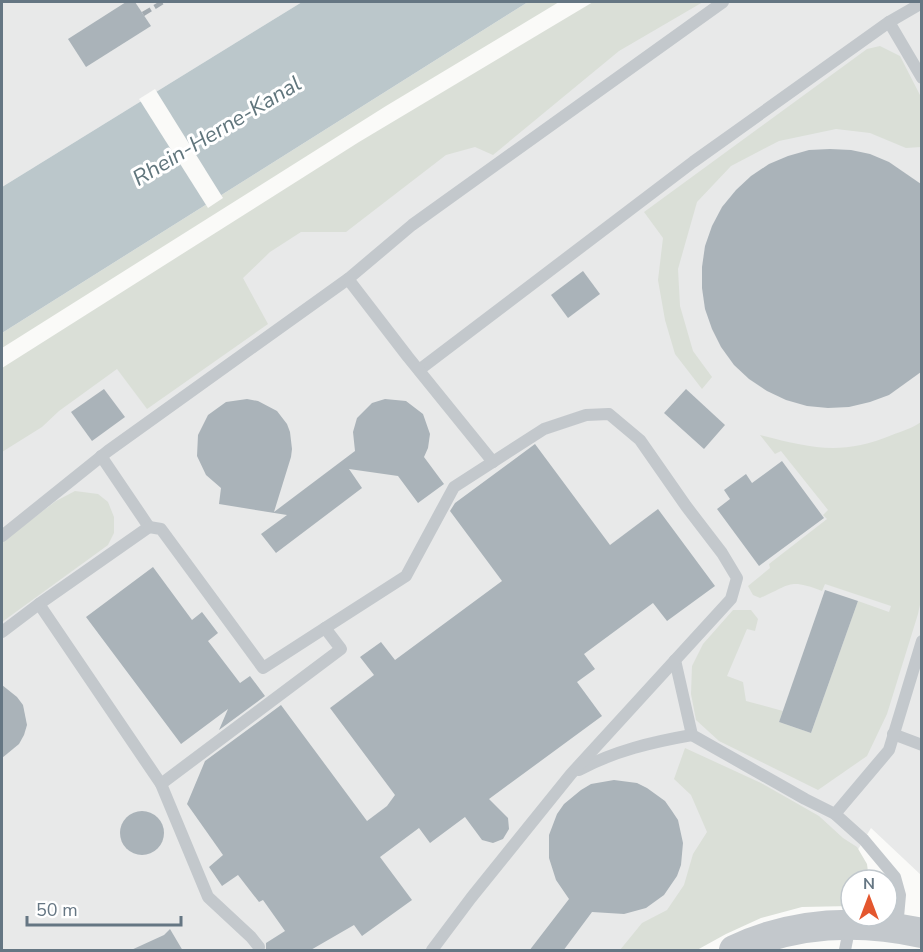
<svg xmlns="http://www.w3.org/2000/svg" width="923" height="952" font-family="'Nunito Sans',sans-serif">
<rect width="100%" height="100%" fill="#fafaf8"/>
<g fill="#e8e9e9">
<path d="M2 2H302L2 187Z"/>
<path d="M636 2H921V875L871 828 850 863 671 950H2V396Z"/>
</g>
<g fill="#dadfd7">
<path d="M528 2H559L386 106 2 348V333Z"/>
<path d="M593 2H703L619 51 493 155 475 147 446 155 346 232H301L270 252 243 278 268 324 147 409 117 369 59 411 42 427 2 452V368L359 142Z"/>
<path d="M880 46 900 56 921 97V147L906 148 870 133 836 129 779 141 731 166 697 202 678 269 680 306 693 351 712 377 702 389 675 354 665 320 658 280 663 238 644 212 867 49Z"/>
<path d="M921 422V600L918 614 887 714 867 756 818 790 719 741 696 720 691 694 692 666 703 644 733 610H751L758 619 755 631 747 629 727 676 743 682 746 701 783 711 779 722 811 733 858 601 889 612 891 606 825 584 822 591C788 578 791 585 760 598L753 595 748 586 770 568 769 564 827 519 823 515 828 510 781 451 775 454 760 435C811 448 841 456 892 435 902 431 913 428 921 422Z"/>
<path d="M75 491 98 494 108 502 114 517V533L108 545 2 622V542L56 501Z"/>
<path d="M685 748 761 783 819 816 843 838 857 847 867 864 869 880H851V906L802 907 761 918 726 934 697 950H620L642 923 667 910 684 885 693 854 707 832 691 795 674 779Z"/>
</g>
<path fill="#bbc7cb" d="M302 2H528L2 333V187Z"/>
<path fill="#fafaf8" d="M155 89 223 198 208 208 139 99Z"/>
<g fill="#aab3b9">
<path d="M126 2H135L151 26 86 67 68 39Z"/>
<path d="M830 149 851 150 870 154 889 162 921 184V372L889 395 870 402 849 407 828 408 807 406 786 400 767 391 749 379 734 365 721 347 712 329 705 309 702 288V267L705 246 712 226 722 207 736 190 751 176 769 164 788 156 809 150Z"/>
<path d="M583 271 600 294 568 318 551 295Z"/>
<path d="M104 389 125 417 92 441 71 412Z"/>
<path d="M686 389 725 425 704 449 664 413Z"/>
<path d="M247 399 258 401 277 411 287 424 290 432 292 449 291 457 274 512 355 451 353 432 357 418 372 403 385 399 406 401 423 414 430 434 428 448 424 457 444 484 418 503 398 476 349 469 362 488 276 553 261 534 287 515 219 504 221 488 206 475 197 456 198 435 208 415 226 402Z"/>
<path d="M535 444 610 545 658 509 715 586 667 621 653 603 584 654 595 669 577 682 602 716 489 799 508 818 509 829 503 839 493 843 482 840 465 817 430 843 419 828 380 857 412 900 362 936 354 925 309 951H266V943L285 931 263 900 259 902 238 875 222 886 209 867 223 855 187 804 205 761 281 705 367 821 387 806 395 795 330 708 374 675 360 657 381 642 395 660 502 581 450 511 455 503Z"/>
<path d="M782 461 824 518 759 566 717 509 730 499 724 490 746 474 752 483Z"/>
<path d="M153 567 192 620 202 612 218 633 208 641 240 683 250 676 265 696 219 730 228 709 181 744 86 617Z"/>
<path d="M825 590 858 601 811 733 779 722Z"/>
<path d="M2 685 17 697 23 705 27 725 24 735 19 744 2 758Z"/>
<path d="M614 780 637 783 647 788 665 801 672 811 678 820 683 843 681 865 677 876 664 895 646 908 624 914 592 912 563 951H529L569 899 556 880 549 858V835L557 814 564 804 581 790 591 784Z"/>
<circle cx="142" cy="833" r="22"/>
<path d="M170 929 183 951H129L164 935Z"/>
</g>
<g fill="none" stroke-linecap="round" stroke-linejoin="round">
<g stroke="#c3c8cc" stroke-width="12">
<path d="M922 3 889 22 922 78"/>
<path d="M348 279 412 225 723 2"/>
<path d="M419 370 693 162 889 22"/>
<path d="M101 456 149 527 39 604 161 784 208 897 251 937 259 947"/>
<path d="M149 527 161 529 263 668 325 628"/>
<path d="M2 536 108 451 348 279 408 357 493 462"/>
<path d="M2 632 39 604"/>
<path d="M675 660 692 735 805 799 835 814 864 840 895 877 900 895 897 928"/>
<path d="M893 734 922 745"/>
<path d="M579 770C614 751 652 742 692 735"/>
<path d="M161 784 341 649 325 628 406 576 454 487 544 429 586 415 609 414 640 440 686 506 722 553 737 578 731 599 571 774 471 898 432 950"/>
<path d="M835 814 889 750 922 641"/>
<path d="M845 950 850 925"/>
</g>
<path stroke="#c3c8cc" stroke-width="30" d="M734 950C793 922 858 919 922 933"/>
<path stroke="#a2aab0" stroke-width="4.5" stroke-dasharray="9 4.5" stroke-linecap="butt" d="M143 14 163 2"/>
</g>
<g text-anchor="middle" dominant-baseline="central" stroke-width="6" stroke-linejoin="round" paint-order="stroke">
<g font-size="22" font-style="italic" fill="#60757c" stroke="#fff">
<text transform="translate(217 131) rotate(-31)">Rhein-Herne-Kanal</text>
</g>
</g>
<rect width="923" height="952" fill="none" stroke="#657683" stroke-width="6"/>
<g transform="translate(869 898)"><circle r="28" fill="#ffffff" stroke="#c1c8cd" stroke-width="1.5"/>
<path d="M0-4.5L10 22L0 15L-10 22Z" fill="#e4572e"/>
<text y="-9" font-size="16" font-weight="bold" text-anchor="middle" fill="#657683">N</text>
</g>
<path d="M27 916v9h154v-9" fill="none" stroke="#657683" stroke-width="3"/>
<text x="36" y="916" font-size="18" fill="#657683" stroke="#ffffff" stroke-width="4.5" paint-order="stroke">50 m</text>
</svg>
